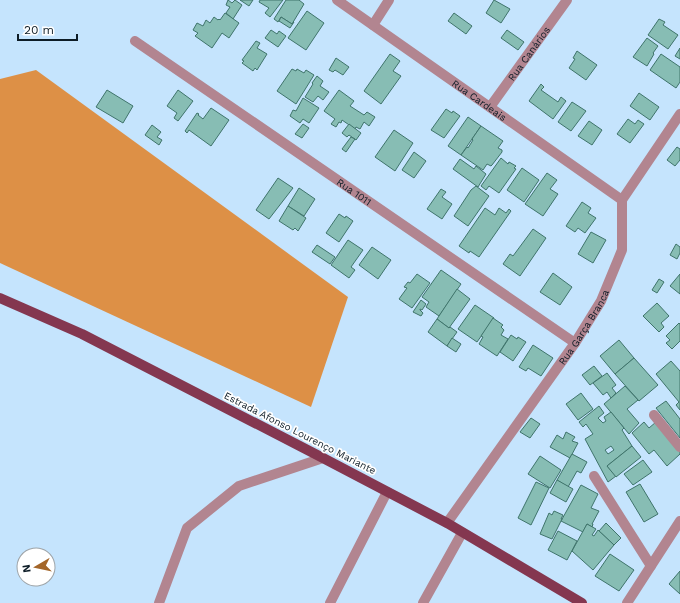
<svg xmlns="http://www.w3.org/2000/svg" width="680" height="603" font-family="'Work Sans',sans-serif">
<rect width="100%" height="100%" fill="#c5e4fd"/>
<path fill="#dd9046" d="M36 70 348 297 311 407 0 263V79Z"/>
<g fill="#87bdb4" stroke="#3f746b" fill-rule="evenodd">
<path d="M228 0 232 3 235 0 242 5 233 19 226 13 230 7 226 5Z"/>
<path d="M240 0H253L249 6Z"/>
<path d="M260 0H283L270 17 265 13 269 8 259 2Z"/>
<path d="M286 0H299L304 4 292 24 281 17 278 22 274 19Z"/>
<path d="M494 0 510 9 501 23 486 13Z"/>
<path d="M307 11 324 23 306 50 288 38Z"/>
<path d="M225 13 239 23 229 38 222 33 212 48 195 36 198 33 193 30 197 23 203 26 206 20 210 23 214 17 218 20 219 19 220 20Z"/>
<path d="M454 13 472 26 466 34 448 21Z"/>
<path d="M281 17 292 24 294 22 290 28 279 21Z"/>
<path d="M659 19 665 22 663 25 678 35 668 49 648 35Z"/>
<path d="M271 30 277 34 279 31 286 36 278 47 265 38Z"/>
<path d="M507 30 524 42 518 50 501 38Z"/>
<path d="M647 38 658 46 653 53 654 54 647 66 633 57Z"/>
<path d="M256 41 260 43 257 48 267 54 257 70 255 68 253 71 242 63 244 61 242 60Z"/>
<path d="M680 48V59L675 56Z"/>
<path d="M577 51 597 65 586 80 569 68 575 59 573 58Z"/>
<path d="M390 54 400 61 393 71 401 76 381 104 364 91Z"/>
<path d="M661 54 680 67V82L676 88 650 70Z"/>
<path d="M336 58 349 67 343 75 335 70 333 72 329 70Z"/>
<path d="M292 69 296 71 297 69 304 73 306 70 314 75 296 104 277 91Z"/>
<path d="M317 76 323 81 320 86 329 92 323 100 318 96 313 102 305 97 313 84 312 83Z"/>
<path d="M541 84 544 87 541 90 558 102 561 97 566 101 553 119 529 101Z"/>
<path d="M107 90 133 106 123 123 96 107Z"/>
<path d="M178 90 193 101 178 121 174 118 177 113 167 106Z"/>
<path d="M339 90 354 101 350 106 364 115 367 112 375 117 369 126 364 122 360 129 356 127 355 129 342 120 341 123 339 122 336 127 331 124 335 119 324 111Z"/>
<path d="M639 93 659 107 650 120 630 106Z"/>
<path d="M303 98 319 108 309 123 303 119 300 123 290 116 293 110 296 111Z"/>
<path d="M572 102 586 111 571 131 558 122Z"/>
<path d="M211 108 229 120 211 146 189 130 187 133 185 131 197 113 199 114 198 115 203 119Z"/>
<path d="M446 109 452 113 453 111 460 116 444 138 431 130Z"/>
<path d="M468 117 481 126 461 155 448 146Z"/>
<path d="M628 119 635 124 638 120 644 124 630 143 617 134Z"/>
<path d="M589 121 602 130 592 145 578 136Z"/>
<path d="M303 124 309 128 302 138 295 134Z"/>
<path d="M349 124 361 133 356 140 349 135 347 137 342 133Z"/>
<path d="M152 125 161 132 157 137 162 140 159 145 145 135Z"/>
<path d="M481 126 503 141 498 148 502 150V152L492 165 491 166 487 164 483 170 461 155 467 147 468 148 473 140 472 139Z"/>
<path d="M394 130 413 143 395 171 375 157Z"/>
<path d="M351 137 355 139 346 152 342 149Z"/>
<path d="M677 147 680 149V160L675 166 667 160Z"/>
<path d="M414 152 426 161 414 178 402 170Z"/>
<path d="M501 158 508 164 509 162 516 166 514 168 516 169 499 193 489 186 486 190 481 186Z"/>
<path d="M460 159 474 169 476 166 486 174 478 187 453 169Z"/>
<path d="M522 168 539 180 524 202 507 190Z"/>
<path d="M547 173 557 180 550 189 558 194 543 216 525 204Z"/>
<path d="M278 178 293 188 269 219 256 210Z"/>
<path d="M476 186 489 196 468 226 454 216 471 190Z"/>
<path d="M299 188 315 199 304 216 288 206Z"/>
<path d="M441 189 446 192 442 197 452 204 442 219 427 209Z"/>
<path d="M582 202 591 208 588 213 596 218 585 233 578 228 575 232 566 226Z"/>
<path d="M288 206 306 218 298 231 295 228 293 230 279 221Z"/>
<path d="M485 208 495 215 499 208 506 213 509 209 511 211 479 257 470 251 469 253 459 246Z"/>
<path d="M339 214 345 218 346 216 353 221 339 242 326 233Z"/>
<path d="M533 229 546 238 520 276 503 264 510 254 513 256Z"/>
<path d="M591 232 606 240 593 263 578 254Z"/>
<path d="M348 240 363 250 351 267 355 270 349 278 331 265Z"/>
<path d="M676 244 680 247V253L677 259 670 255Z"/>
<path d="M317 245 335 257 330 264 312 252Z"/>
<path d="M372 247 391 260 378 279 359 265Z"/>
<path d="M441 270 461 284 439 316 426 307 429 302 422 297Z"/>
<path d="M553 273 572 287 560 305 540 292Z"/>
<path d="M417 274 430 283 412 308 399 299 407 288 404 287 408 282 410 283Z"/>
<path d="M680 274V294L670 286Z"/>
<path d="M659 279 664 282 657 293 652 290Z"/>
<path d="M457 289 470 299 449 328 437 319Z"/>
<path d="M421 300 426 304 422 310 420 309V310L423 313 421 316 413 312Z"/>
<path d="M657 303 669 316 661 323 664 327 659 332 643 316Z"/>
<path d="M475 305 494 318 477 342 458 329Z"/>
<path d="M493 318 503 325 501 327 504 330 501 335 508 339 497 356 479 344 483 337 481 336Z"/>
<path d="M437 319 449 328 450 327 457 332 447 346 428 332Z"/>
<path d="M679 323 680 324V341L672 349 666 343 670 340 666 336Z"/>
<path d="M511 335 517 339 518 337 526 342 513 361 500 352Z"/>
<path d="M452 338 461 344 456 352 447 346Z"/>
<path d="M619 340 634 358 615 374 600 356Z"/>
<path d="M533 345 553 358 541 376 528 368 526 371 519 367Z"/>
<path d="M634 358 658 385 639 401 615 374Z"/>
<path d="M671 361 680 371V410L676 405 679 402 656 374Z"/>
<path d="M594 366 602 376 590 385 582 375Z"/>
<path d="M607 373 616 385 612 388 616 393 611 398 607 392 603 395 593 383Z"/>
<path d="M625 386 638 400 627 409 639 423 629 434 604 404Z"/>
<path d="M581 393 593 409 578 420 566 404Z"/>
<path d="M666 401 680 419V438L656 408Z"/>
<path d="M599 406 604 413 598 418 603 423 606 421 604 417 611 412 624 428 622 430 632 446 607 466 616 476 608 482 585 439 593 434 586 424 583 427 579 422ZM611 446 614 450 608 454 605 450Z"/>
<path d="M531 418 540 424 530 438 520 432Z"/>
<path d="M644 422 649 428 656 422 680 451V454L667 466 654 450 649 454 632 433Z"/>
<path d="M566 432 575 437 572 441 578 443 570 458 550 447 557 435 563 439Z"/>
<path d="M632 446 641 457 616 477 607 466Z"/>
<path d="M572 454 587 462 581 473 577 471 568 487 557 480Z"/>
<path d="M540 456 561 470 550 488 528 474Z"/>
<path d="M643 460 652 472 633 485 624 474Z"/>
<path d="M557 480 573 489 566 502 550 493Z"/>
<path d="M536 482 549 488 531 525 518 518Z"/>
<path d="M640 484 658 514 644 522 626 492Z"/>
<path d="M581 485 598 494 591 508 599 511 592 524H593L592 527 587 524 583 532 561 521Z"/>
<path d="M554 511 563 515 561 519H562L552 539 540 534 549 513 552 515Z"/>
<path d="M606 523 621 538 614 545 599 531Z"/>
<path d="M587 524 596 529 592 535 594 536 598 530 614 545 593 570 572 551Z"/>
<path d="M558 531 577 541 567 560 548 550Z"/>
<path d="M610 554 634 570 619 591 595 576Z"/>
<path d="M680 571V594L669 584Z"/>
</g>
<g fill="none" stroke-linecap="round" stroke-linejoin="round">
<g stroke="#b28590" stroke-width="10">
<path id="s1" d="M337 0 622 200"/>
<path d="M373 25 389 0"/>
<path id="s2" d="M135 41 575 343"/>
<path id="s3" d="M490 107 567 0"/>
<path d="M654 415 680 447"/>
<path d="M594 476 651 566"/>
<path id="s4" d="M447 523 575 343 601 301 622 250V200L680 114"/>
<path d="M159 603 187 528 239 486 323 458"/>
<path d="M330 603 387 492"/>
<path d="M423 603 462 533"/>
<path d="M627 603 680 521"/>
</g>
<path stroke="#843750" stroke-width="10" d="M0 298 82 334 323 458 447 523 582 603"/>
</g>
<g text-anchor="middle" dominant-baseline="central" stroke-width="3.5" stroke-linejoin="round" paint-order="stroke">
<g font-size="10" fill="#0d1c26" stroke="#fff">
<text stroke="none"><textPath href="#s3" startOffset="66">Rua Canários</textPath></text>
<text stroke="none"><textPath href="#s1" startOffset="174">Rua Cardeais</textPath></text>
<text stroke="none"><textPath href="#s2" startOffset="266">Rua 1011</textPath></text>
<text stroke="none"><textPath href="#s4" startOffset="239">Rua Garça Branca</textPath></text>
<text transform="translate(300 433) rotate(27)">Estrada Afonso Lourenço Mariante</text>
</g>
</g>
<g transform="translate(36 567) rotate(261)"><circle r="19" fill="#ffffff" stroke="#9ea4a8"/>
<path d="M0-3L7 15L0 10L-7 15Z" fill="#a3662a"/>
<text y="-6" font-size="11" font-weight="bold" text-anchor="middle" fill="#0d1c26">N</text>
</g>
<path d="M18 34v6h59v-6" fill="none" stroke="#0d1c26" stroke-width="2"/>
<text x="24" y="34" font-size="12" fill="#0d1c26" stroke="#ffffff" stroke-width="3" paint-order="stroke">20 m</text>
</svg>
